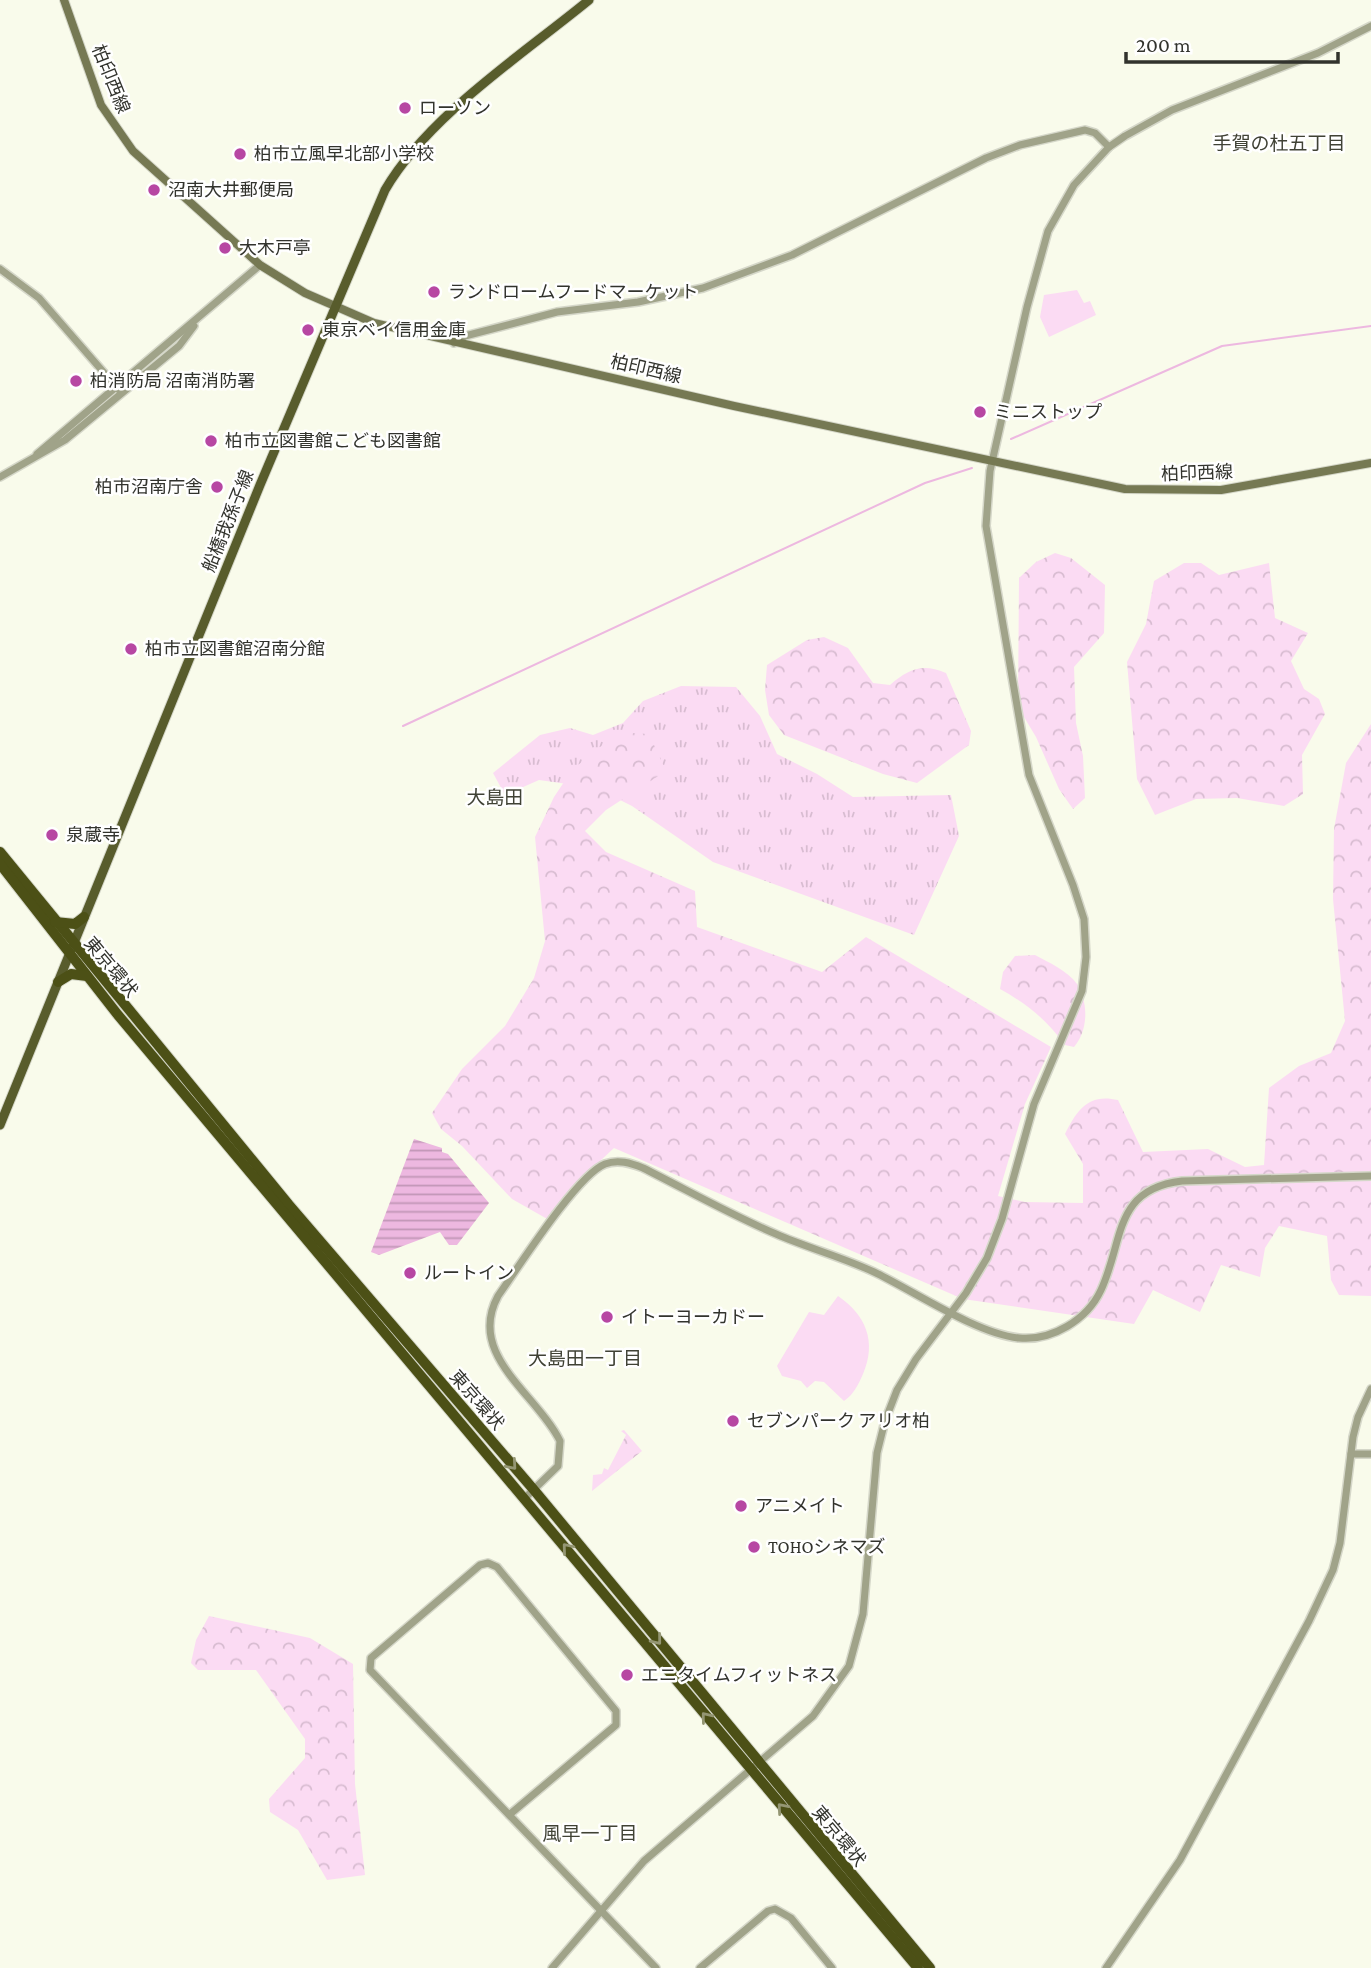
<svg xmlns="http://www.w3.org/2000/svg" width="1371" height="1968" font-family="'Crimson Pro','Noto Sans JP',serif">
<defs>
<pattern id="grass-tufts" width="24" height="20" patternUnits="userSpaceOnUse" patternTransform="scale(1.75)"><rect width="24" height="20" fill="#fbdbf3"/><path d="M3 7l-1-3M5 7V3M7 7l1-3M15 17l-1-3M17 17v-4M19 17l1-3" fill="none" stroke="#d8bcd1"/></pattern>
<pattern id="forest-crowns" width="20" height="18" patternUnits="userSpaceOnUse" patternTransform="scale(1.75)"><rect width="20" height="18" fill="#fbdbf3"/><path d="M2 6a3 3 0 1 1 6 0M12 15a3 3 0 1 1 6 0" fill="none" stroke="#d8bcd1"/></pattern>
<pattern id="water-rules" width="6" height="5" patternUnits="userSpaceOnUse" patternTransform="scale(1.75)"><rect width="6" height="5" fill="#edb8e0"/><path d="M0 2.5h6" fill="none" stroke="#c196b6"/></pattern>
</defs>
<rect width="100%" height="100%" fill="#f9fbeb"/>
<path fill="url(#grass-tufts)" d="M681 686 736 687 760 716 777 754 817 774 853 797 951 795 959 836 914 935 713 862 632 806 596 788 539 780 505 795 493 773 540 735 570 728 593 735 623 723 643 701Z"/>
<g fill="url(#forest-crowns)">
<path d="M1055 553 1071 558 1105 585 1104 633 1074 667 1076 723 1083 756 1085 798 1073 809 1059 789 1036 737 1018 707 1019 578 1036 562Z"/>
<path d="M1184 563H1201L1219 575 1269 563 1275 618 1308 633 1291 661 1304 689 1319 699 1325 714 1302 755 1303 794 1284 806 1237 798 1196 799 1155 815 1137 779 1127 662 1146 624 1154 581Z"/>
<path d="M824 637 848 648 873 683 890 685C909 669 922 663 946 673L971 731 969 745 917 783 883 774 784 735 769 715 765 690 767 665 807 640Z"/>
<path d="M1371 724V1296L1339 1295 1331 1280 1327 1236 1279 1226 1265 1248 1260 1277 1221 1265 1200 1312 1153 1290 1134 1324 963 1299 614 1148 583 1177 549 1220 512 1199 462 1146 441 1129 432 1113 462 1069 505 1026 534 978 545 941 535 837 554 797 572 770 605 743 631 733 649 734 666 771 606 810 585 831 606 852 695 891 697 927 822 972 866 937 1051 1047 1025 1104 998 1196 1025 1202 1083 1203V1164L1065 1134C1077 1110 1088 1093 1118 1100L1143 1152 1208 1149 1245 1167 1264 1165 1269 1088 1299 1066 1331 1053 1345 1021 1333 899 1334 829 1346 763Z"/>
<path d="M1035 955C1048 962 1068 971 1077 984 1089 1003 1088 1031 1074 1047L1065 1045C1047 1020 1027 1004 1000 989L1003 972 1015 956Z"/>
<path d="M624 1430 642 1451 592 1491 593 1475 602 1474 604 1468 608 1470 626 1435 621 1431Z"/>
<path d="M209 1616 310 1638 353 1664 355 1784 365 1875 327 1880 298 1830 270 1812 269 1799 305 1758V1739L256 1670H198L191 1663 196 1640Z"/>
</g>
<g fill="#fbdbf3">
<path d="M1077 290 1084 303 1090 301 1096 315 1049 337 1040 317 1044 295Z"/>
<path d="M838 1296C866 1315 877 1342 863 1374 858 1385 854 1394 844 1401L824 1382 815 1381 807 1388 801 1381 782 1376 777 1366 809 1312 824 1315Z"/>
</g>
<path fill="url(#water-rules)" d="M414 1139 442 1148V1152L448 1154 489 1203 457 1245H449L440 1232 379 1255 371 1252Z"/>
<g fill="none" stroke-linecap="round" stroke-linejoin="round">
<g stroke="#edb8e0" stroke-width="2">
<path d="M1011 439 1222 346 1371 326"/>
<path d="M403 726 925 483 972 468"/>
</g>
<defs>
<g id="tertiary">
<path d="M0 269 39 298 119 390"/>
<path d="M454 343 465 336 557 312 638 302 703 288 792 255 986 158 1020 145 1085 130 1095 133 1109 147"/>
<path d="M37 454 260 265"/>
<path d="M0 477 65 440 179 346 194 326"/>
<path d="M1351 1454H1371"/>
<path d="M525 1498 558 1466 560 1441C537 1394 466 1355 498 1296 518 1268 577 1175 605 1164 618 1159 631 1163 643 1168 687 1190 731 1215 776 1234 808 1248 842 1257 874 1272 914 1291 977 1334 1019 1338 1052 1341 1087 1320 1101 1290 1124 1241 1113 1189 1182 1181L1371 1176"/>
<path d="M509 1815 616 1725V1711L497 1567 488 1563 480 1565 371 1658 370 1670 656 1968"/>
<path d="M552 1968 644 1861 813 1716 849 1666 863 1614 877 1453 885 1421 897 1390 916 1359 966 1293 987 1258 1002 1219 1034 1104 1082 991 1086 957 1084 919 1073 885 1029 775 986 526 990 471 1027 307 1048 231 1074 185 1109 147 1125 136 1172 110 1318 53 1371 26"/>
<path d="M700 1968 768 1911 775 1909 791 1918 832 1968"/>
<path d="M1106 1968 1180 1860 1309 1621 1333 1570 1340 1543 1353 1437 1358 1417 1371 1389"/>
</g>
<path id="secondary" d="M64 0 101 105 133 151 260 265 305 293 374 323 734 406 1125 489 1221 490 1371 463"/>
<path id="primary" d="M0 1125 260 485 385 190C428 116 522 55 589 0"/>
<g id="trunk">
<path d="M0 852 289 1205 534 1490 930 1968"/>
<path d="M0 864 118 1015 918 1968"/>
<path d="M55 922 75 924 84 917"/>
<path d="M58 982 71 974 87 976"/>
</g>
</defs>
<use href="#tertiary" stroke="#d5d7c9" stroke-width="10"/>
<use href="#secondary" stroke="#d5d7c9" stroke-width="10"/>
<use href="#primary" stroke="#d5d7c9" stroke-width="11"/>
<use href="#trunk" stroke="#d5d7c9" stroke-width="12"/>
<use href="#tertiary" stroke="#a0a389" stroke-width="7"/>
<use href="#secondary" stroke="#767953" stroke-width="8"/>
<use href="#primary" stroke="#585c2c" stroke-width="9"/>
<use href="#trunk" stroke="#4c5016" stroke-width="10"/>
</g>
<defs><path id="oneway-chevron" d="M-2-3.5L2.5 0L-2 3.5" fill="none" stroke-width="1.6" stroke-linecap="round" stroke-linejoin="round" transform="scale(1.75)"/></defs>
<g stroke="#949673">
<use href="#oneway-chevron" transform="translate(512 1465) rotate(49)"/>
<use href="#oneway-chevron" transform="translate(567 1548) rotate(-130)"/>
<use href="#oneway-chevron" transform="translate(657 1640) rotate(51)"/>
<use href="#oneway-chevron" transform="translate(706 1717) rotate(-129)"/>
<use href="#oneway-chevron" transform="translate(782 1808) rotate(-131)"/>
</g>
<g fill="#b747a3" stroke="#fff" stroke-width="2.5">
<circle cx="405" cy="108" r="7"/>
<circle cx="240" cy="154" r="7"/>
<circle cx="154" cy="190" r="7"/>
<circle cx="225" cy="248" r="7"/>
<circle cx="434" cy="292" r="7"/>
<circle cx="308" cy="330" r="7"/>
<circle cx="76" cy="381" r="7"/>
<circle cx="980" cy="412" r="7"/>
<circle cx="211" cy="441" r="7"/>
<circle cx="217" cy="487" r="7"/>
<circle cx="131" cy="649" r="7"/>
<circle cx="52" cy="835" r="7"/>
<circle cx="410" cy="1273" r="7"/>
<circle cx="607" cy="1317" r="7"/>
<circle cx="733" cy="1421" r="7"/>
<circle cx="741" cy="1506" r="7"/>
<circle cx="754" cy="1547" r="7"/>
<circle cx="627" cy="1675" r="7"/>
</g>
<g text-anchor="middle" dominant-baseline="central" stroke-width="5" stroke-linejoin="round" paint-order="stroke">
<g font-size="18" fill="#32332d" stroke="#fff">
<text transform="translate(111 79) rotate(68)">柏印西線</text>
<text transform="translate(646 369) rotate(13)">柏印西線</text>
<text transform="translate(1197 473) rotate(-2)">柏印西線</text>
<text transform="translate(228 521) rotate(-68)">船橋我孫子線</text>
<text transform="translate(111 967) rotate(50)">東京環状</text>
<text transform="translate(477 1400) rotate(49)">東京環状</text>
<text transform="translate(839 1836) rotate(50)">東京環状</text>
</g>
<g font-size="18" fill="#32332d" stroke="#fff" text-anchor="start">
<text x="419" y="108">ローソン</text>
<text x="254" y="154">柏市立風早北部小学校</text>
<text x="168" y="190">沼南大井郵便局</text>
<text x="239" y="248">大木戸亭</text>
<text x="448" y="292">ランドロームフードマーケット</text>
<text x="322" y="330">東京ベイ信用金庫</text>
<text x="90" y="381">柏消防局 沼南消防署</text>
<text x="994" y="412">ミニストップ</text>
<text x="225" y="441">柏市立図書館こども図書館</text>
<text x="203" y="487" text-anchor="end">柏市沼南庁舎</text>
<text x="145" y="649">柏市立図書館沼南分館</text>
<text x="66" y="835">泉蔵寺</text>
<text x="424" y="1273">ルートイン</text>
<text x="621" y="1317">イトーヨーカドー</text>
<text x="747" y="1421">セブンパーク アリオ柏</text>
<text x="755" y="1506">アニメイト</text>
<text x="768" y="1547">TOHOシネマズ</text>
<text x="641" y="1675">エニタイムフィットネス</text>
</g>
<g font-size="19" fill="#404235" stroke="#fff">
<text x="1279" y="143">手賀の杜五丁目</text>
<text x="495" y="797">大島田</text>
<text x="585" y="1358">大島田一丁目</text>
<text x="590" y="1833">風早一丁目</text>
</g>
</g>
<path d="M1126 52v10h212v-10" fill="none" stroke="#32332d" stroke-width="3.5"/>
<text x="1136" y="52" font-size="21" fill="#32332d" stroke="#ffffff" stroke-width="5" paint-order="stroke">200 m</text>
</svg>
